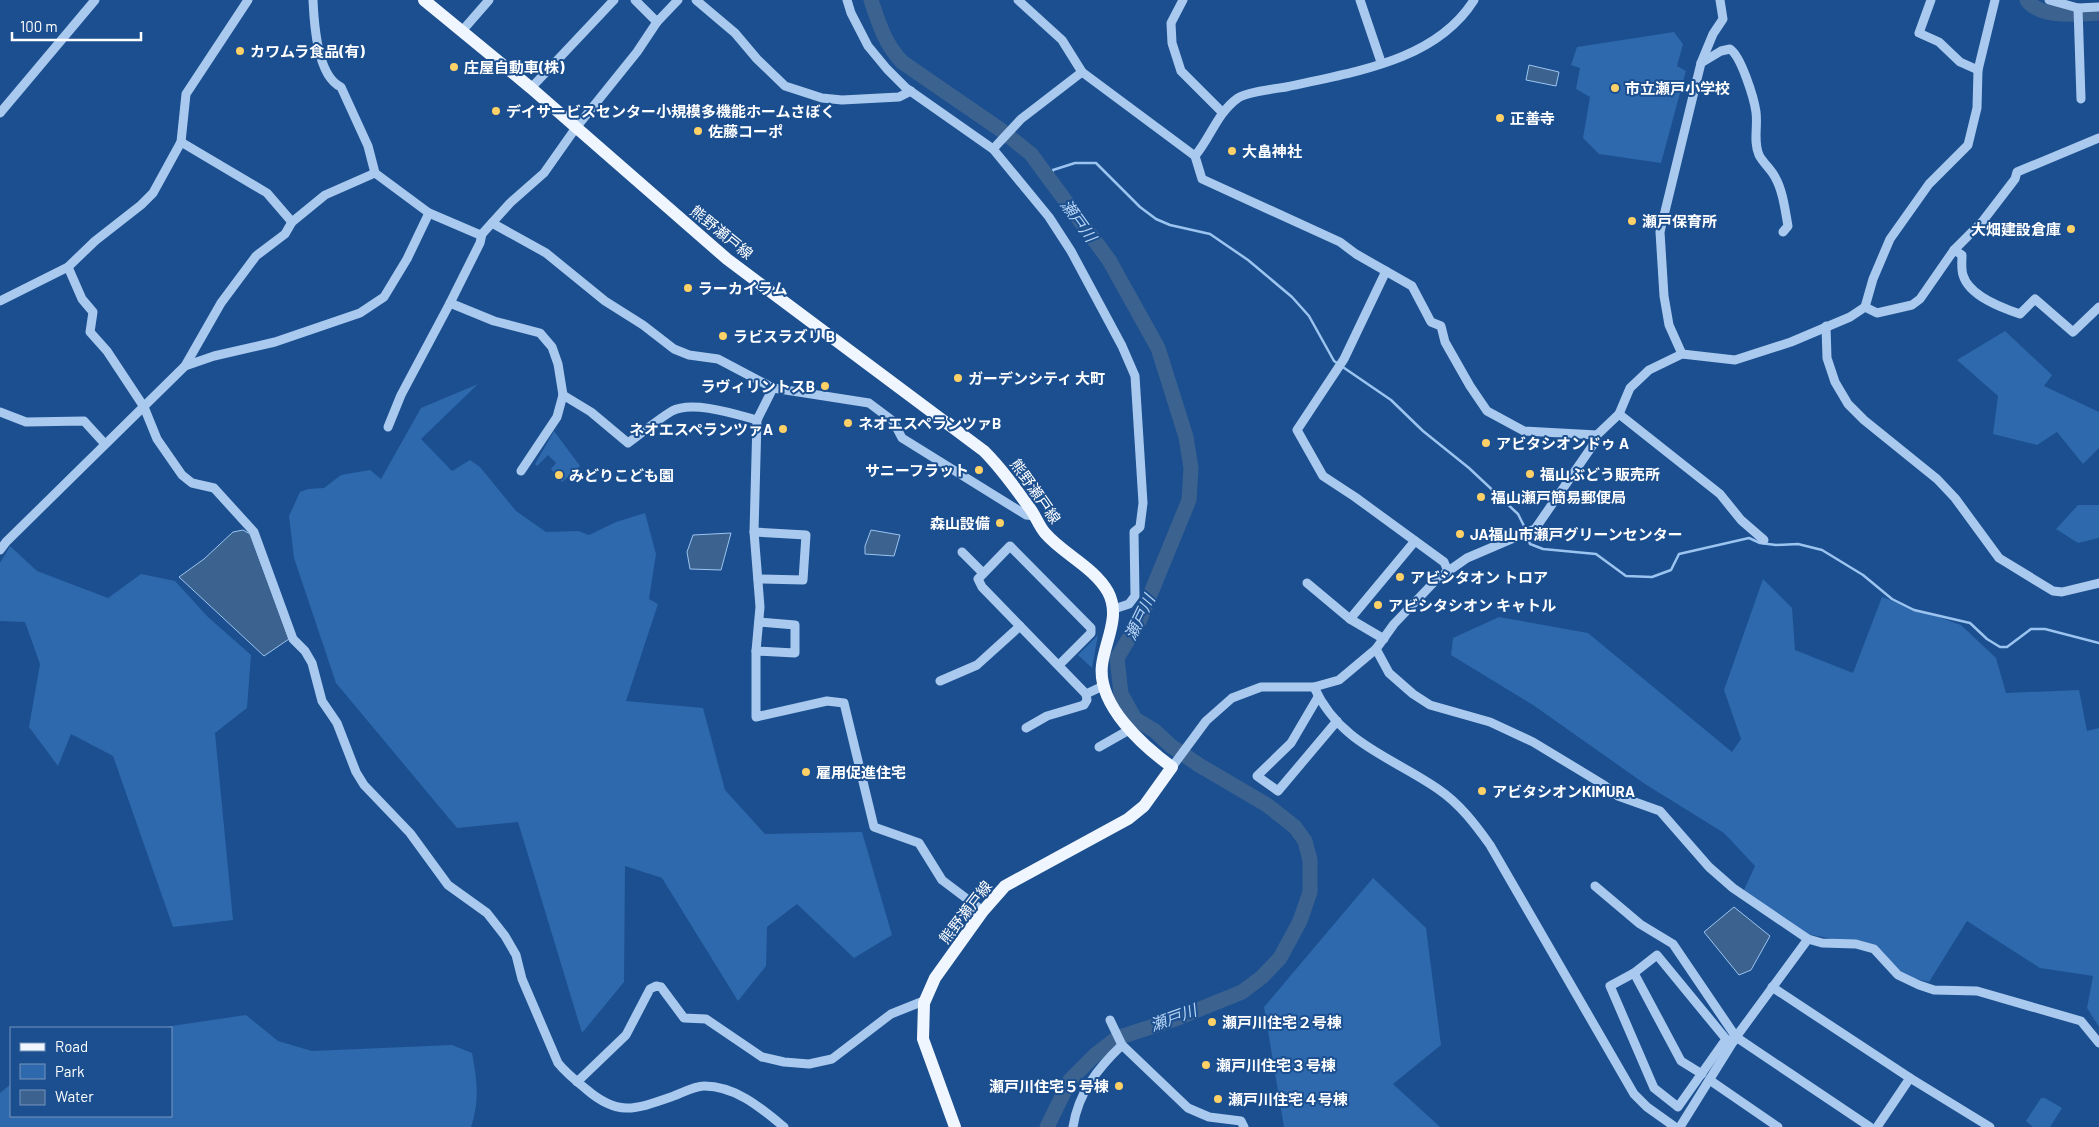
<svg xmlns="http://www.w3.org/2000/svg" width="2099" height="1127" font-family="Barlow,'Noto Sans JP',sans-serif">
<rect width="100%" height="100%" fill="#1b4f8f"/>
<g fill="#2e69ad">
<path d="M1674 32 1683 44 1677 66 1686 71 1661 163 1599 154 1583 138 1590 97 1576 89 1580 68 1571 65 1577 47Z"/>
<path d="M2005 331 2052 375 2044 386 2099 412V448L2083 464 2057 432 2037 445 1993 434 1998 396 1957 360Z"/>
<path d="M478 384 421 439 452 471 470 460 480 467 516 511 546 532 578 531 589 535 616 522 645 513 656 554 649 599 658 604 626 701 703 708 725 790 765 834 862 832 892 935 854 958 797 904 767 927 766 966 738 1001 662 878 625 866 624 982 582 1033 518 822 457 828 336 683 294 558 289 516 300 492 308 489 324 488 341 475 370 470 381 479 421 408Z"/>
<path d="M554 431 580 466 562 482 551 469 556 463 548 455 537 466 535 464Z"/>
<path d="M2078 505H2099V538L2078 543 2056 529Z"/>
<path d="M10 546 37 571 108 598 141 574 175 581 208 617 251 655 247 708 215 733 233 920 173 927 113 756 71 734 58 766 29 727 40 664 25 622 0 621V563Z"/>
<path d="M1763 579 1792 608 1795 650 1853 673 1882 597 1961 625 1996 658 2006 693 2079 690 2087 731 2099 728V1027L2087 1008 2093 976 2040 968 1967 921 1929 982 1900 975 1868 945 1795 932 1743 892 1755 866 1724 833 1645 784 1533 705 1451 655 1453 638 1499 617 1588 633 1732 752 1741 739 1724 690Z"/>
<path d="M1098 635 1092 668 1078 655Z"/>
<path d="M1373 878 1426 928 1441 1045 1393 1084 1440 1127H1284L1264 1007Z"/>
<path d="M246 1015 278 1041 312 1051 452 1045 472 1053C477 1080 480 1100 471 1127H0V1093L11 1084V1116H171V1028H158Z"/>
<path d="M2041 1098H2045L2062 1108 2050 1127H2033L2026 1121Z"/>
</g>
<g fill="#3c6290" stroke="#9cc4f0">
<path d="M1529 65 1559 72 1556 86 1526 80Z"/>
<path d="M243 530 250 534 289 639 264 656 179 577 204 559 233 532Z"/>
<path d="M871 530 900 535 894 556 865 554V546Z"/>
<path d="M731 533 721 570 690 569 687 552 693 535Z"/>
<path d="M1734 907 1770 936 1751 970 1739 975 1704 932Z"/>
</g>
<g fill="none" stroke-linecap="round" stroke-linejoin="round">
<g stroke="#9cc4f0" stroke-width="2.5">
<path d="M1050 181 1053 170 1075 163H1096L1140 207 1156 219 1170 225 1210 234 1248 260 1292 297 1309 316 1334 361 1391 400 1423 431 1469 468 1518 514 1526 530"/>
<path d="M1527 536 1530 544 1543 549 1596 554 1626 576 1652 577 1671 570 1679 554 1749 538 1760 543 1776 545 1798 544 1822 550 1863 575 1892 599 1914 610 1970 623 1987 639 2000 647H2007L2031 629H2045L2099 643"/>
</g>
<g stroke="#3c6290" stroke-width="15">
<path d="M871 0C879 24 885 44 902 62L1001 130 1031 154 1109 260 1158 348 1186 437 1191 468 1189 500 1139 622 1117 658 1121 694 1135 719 1155 731 1171 746 1199 765 1267 805 1295 827 1305 841 1310 860V892L1300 921 1280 958 1262 977 1242 992 1178 1018 1117 1038 1095 1055 1070 1080 1047 1127"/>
<path d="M2027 0C2040 19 2079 14 2099 13"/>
</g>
<g stroke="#a9c9ee" stroke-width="9">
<path d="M313 0C314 23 317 76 341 87L368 146 375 173 429 213 478 234H482L510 203 544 173 575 129 637 52 657 22 678 0"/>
<path d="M635 0 657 22"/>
<path d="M696 0 735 33 757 59 785 86 822 98 842 100 899 97 911 91"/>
<path d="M847 0 851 13 868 46 887 69 906 88 993 149 1049 217 1071 251 1122 346 1135 376 1143 503 1140 527 1134 532 1135 596 1129 604 1114 609"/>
<path d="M1018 0 1062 40 1082 72 1195 156 1202 179 1340 242 1356 254 1412 286 1431 322 1441 326 1445 342 1470 386 1487 411 1524 431 1597 435"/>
<path d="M1183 0 1171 23 1172 43 1181 71 1222 112"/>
<path d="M1360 0 1381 62"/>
<path d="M1931 0 1919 33 1939 42 1960 62 1978 70"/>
<path d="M2049 0 2078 8 2099 7"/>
<path d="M2078 8 2081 99"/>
<path d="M462 31 489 0"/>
<path d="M1701 63 1721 51 1730 49C1741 56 1754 98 1756 112 1758 127 1753 141 1759 155 1763 163 1771 169 1775 177 1783 191 1785 210 1788 226L1783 232"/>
<path d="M531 88 614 0"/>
<path d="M0 113 95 0"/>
<path d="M181 142 267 193 292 222"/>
<path d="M993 149 1021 119 1082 72"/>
<path d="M1195 156C1211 137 1217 113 1238 98 1247 92 1274 89 1286 87 1352 72 1435 62 1474 0"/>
<path d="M492 223 546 253 605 301 643 325 674 349 689 355 718 359 773 388 869 403 893 421 902 438 1026 515 1035 516"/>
<path d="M482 234 480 243 450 303 494 321 540 333 552 347 558 364 563 395"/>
<path d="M1954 250 1962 255C1962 261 1961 269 1963 275 1969 296 2002 308 2020 314L2035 299 2073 332 2099 307"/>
<path d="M68 267 82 299 93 312 90 332 107 351 144 407 157 439 182 475 192 483 214 488 254 532 293 639 305 651 312 663 322 701 337 723 356 772 364 785 410 833 448 885 487 913 505 936 516 955 522 979 558 1063C566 1073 576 1081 586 1089 617 1116 634 1110 671 1097 680 1094 694 1086 704 1086 736 1086 761 1108 784 1127"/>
<path d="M1386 271 1344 359 1297 430 1323 476 1355 497 1444 562 1448 571"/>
<path d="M0 301 68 267 95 241 141 205 153 193 181 142 186 94 248 0"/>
<path d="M1865 307 1877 313 1912 305 1920 299 1954 250 1982 222 2015 179 2017 172 2099 138"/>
<path d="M1826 326 1827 358 1835 382 1848 404 1864 420 1937 479 1955 498 1999 558 2053 591 2062 592 2099 583"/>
<path d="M1682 354 1669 325 1664 296 1660 232 1701 63 1713 34 1723 19 1720 0"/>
<path d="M185 366 221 303 256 256 285 234 292 222 325 195 375 173"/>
<path d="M773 388 757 420 754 532 760 607 756 651V717L827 701 844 703 874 827 919 843 942 880 983 911"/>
<path d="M0 412 26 422 84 421 105 444"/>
<path d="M1619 414 1720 494 1741 520 1764 540"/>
<path d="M388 427 401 395 450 303"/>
<path d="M521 471 557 417 563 395 591 412 628 443C642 433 657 420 672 411 692 400 735 414 757 420"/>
<path d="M754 532 806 535 803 580 758 579"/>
<path d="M0 550 6 542 185 366 214 356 275 342 360 313 384 297 407 259 429 213"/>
<path d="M962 552 983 573"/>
<path d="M1307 583 1350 619 1384 639"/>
<path d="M1350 619 1415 541"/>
<path d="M1376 649 1389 673 1413 694 1430 705 1490 722 1533 742 1604 785 1618 796 1660 811 1709 867 1733 888 1808 939 1736 1037 1680 1127"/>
<path d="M756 651 795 653V625L759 622"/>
<path d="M1059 665 1091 633V628L1010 546 978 579 982 587 1086 694 1103 686"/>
<path d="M940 681 977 665 1020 626"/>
<path d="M1314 687C1340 744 1392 757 1438 789 1460 804 1475 824 1490 845L1634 1094 1647 1107 1675 1127"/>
<path d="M1318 697 1291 743 1257 776 1278 791 1337 721"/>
<path d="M1026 728 1047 716 1084 705 1087 700 1086 694"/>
<path d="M1099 747 1129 730"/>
<path d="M1172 767 1206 721 1232 698 1261 687H1314L1339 680 1376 649 1394 624 1437 579 1467 558 1535 529 1595 442 1597 435 1619 414 1630 388 1649 370 1682 354 1735 360 1791 342 1850 317 1865 307 1873 279 1890 239 1929 184 1968 145 1977 108 1978 70 1995 0"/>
<path d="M1595 886 1640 924 1673 944 1736 1037 1870 1127"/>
<path d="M1808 939 1822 943 1856 944 1874 949 1898 975 1919 985 1934 990 1977 991 2081 1021 2099 1043"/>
<path d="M1634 973 1681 1061 1702 1074"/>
<path d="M1772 987 1910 1078 1990 1127"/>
<path d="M1110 1020 1122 1045 1188 1108 1209 1117 1241 1121 1244 1127"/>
<path d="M1726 1039 1678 1107 1654 1088 1610 986 1634 973 1657 955 1726 1039 1734 1041"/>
<path d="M1711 1081 1778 1127"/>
<path d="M577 1082 626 1035 650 989 656 986 661 987 684 1018 706 1019 762 1057 784 1062 809 1064 832 1059 891 1014 921 1002 924 1003"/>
<path d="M1073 1127C1078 1093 1098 1068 1122 1045"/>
<path d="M1877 1127 1910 1078"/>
</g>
<path stroke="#f0f6ff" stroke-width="12" d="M424 0 531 88 727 259 984 451C1002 469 1016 489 1031 510 1036 517 1039 526 1045 533 1063 554 1094 567 1108 592 1121 616 1105 641 1102 665 1097 705 1143 746 1172 767L1144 806 1128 819 1005 886 983 911 935 978 924 1003 923 1039 955 1127"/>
</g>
<g fill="#ffd166" stroke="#1b4f8f" stroke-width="2">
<circle cx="240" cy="51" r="5"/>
<circle cx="454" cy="67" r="5"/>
<circle cx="1615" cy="88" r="5"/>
<circle cx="496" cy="111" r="5"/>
<circle cx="1500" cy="118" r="5"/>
<circle cx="698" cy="131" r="5"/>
<circle cx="1232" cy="151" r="5"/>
<circle cx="1632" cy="221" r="5"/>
<circle cx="2071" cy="229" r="5"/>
<circle cx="688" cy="288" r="5"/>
<circle cx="723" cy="336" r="5"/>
<circle cx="958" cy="378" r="5"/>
<circle cx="825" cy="386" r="5"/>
<circle cx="848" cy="423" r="5"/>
<circle cx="783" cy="429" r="5"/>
<circle cx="1486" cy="443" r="5"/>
<circle cx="979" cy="470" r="5"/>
<circle cx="1530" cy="474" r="5"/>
<circle cx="559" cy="475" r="5"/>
<circle cx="1481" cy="497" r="5"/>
<circle cx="1000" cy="523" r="5"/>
<circle cx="1460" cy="534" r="5"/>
<circle cx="1400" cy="577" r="5"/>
<circle cx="1378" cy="605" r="5"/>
<circle cx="806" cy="772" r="5"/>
<circle cx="1482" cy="791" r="5"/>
<circle cx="1212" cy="1022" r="5"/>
<circle cx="1206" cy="1065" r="5"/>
<circle cx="1119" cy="1086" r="5"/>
<circle cx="1218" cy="1099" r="5"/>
</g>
<g text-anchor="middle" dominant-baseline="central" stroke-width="4" stroke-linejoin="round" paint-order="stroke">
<g font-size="15" font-weight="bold" fill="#fff" stroke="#1b4f8f" text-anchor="start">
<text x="250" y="51">カワムラ食品(有)</text>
<text x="464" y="67">庄屋自動車(株)</text>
<text x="1625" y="88">市立瀬戸小学校</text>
<text x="506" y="111">デイサービスセンター小規模多機能ホームさぼく</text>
<text x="1510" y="118">正善寺</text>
<text x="708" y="131">佐藤コーポ</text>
<text x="1242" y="151">大畠神社</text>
<text x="1642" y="221">瀬戸保育所</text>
<text x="2061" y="229" text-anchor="end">大畑建設倉庫</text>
<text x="698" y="288">ラーカイラム</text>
<text x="733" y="336">ラビスラズリ B</text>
<text x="968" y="378">ガーデンシティ 大町</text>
<text x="815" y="386" text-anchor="end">ラヴィリントスB</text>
<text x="858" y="423">ネオエスペランツァB</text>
<text x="773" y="429" text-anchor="end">ネオエスペランツァA</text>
<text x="1496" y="443">アビタシオンドゥ A</text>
<text x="969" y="470" text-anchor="end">サニーフラット</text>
<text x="1540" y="474">福山ぶどう販売所</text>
<text x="569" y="475">みどりこども園</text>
<text x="1491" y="497">福山瀬戸簡易郵便局</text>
<text x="990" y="523" text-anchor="end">森山設備</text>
<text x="1470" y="534">JA福山市瀬戸グリーンセンター</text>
<text x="1410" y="577">アビシタオン トロア</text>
<text x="1388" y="605">アビシタシオン キャトル</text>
<text x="816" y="772">雇用促進住宅</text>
<text x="1492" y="791">アビタシオンKIMURA</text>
<text x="1222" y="1022">瀬戸川住宅２号棟</text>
<text x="1216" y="1065">瀬戸川住宅３号棟</text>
<text x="1109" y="1086" text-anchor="end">瀬戸川住宅５号棟</text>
<text x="1228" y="1099">瀬戸川住宅４号棟</text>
</g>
<g font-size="15" fill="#fff" stroke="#1b4f8f">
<text transform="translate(722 232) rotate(39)">熊野瀬戸線</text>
<text transform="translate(1036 491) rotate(55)">熊野瀬戸線</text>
<text transform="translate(965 912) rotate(-52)">熊野瀬戸線</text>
</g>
<g font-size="16" font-style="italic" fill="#b5d3f5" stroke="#1b4f8f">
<text transform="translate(1079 220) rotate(54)">瀬戸川</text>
<text transform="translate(1139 617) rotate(-64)">瀬戸川</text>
<text transform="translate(1173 1017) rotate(-20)">瀬戸川</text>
</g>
</g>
<rect x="10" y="1027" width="162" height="90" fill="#1b4f8f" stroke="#7695bc"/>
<rect x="20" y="1043" width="25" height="8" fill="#f0f6ff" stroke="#7695bc"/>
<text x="55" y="1052" font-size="15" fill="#ffffff">Road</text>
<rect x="20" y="1064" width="25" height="15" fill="#2e69ad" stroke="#7695bc"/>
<text x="55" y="1077" font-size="15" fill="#ffffff">Park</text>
<rect x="20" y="1090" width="25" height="15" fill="#3c6290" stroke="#7695bc"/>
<text x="55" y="1102" font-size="15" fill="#ffffff">Water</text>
<path d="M12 32v8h129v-8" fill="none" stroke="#ffffff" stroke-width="2.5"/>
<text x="20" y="32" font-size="15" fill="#ffffff" stroke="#1b4f8f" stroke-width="4" paint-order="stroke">100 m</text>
</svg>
